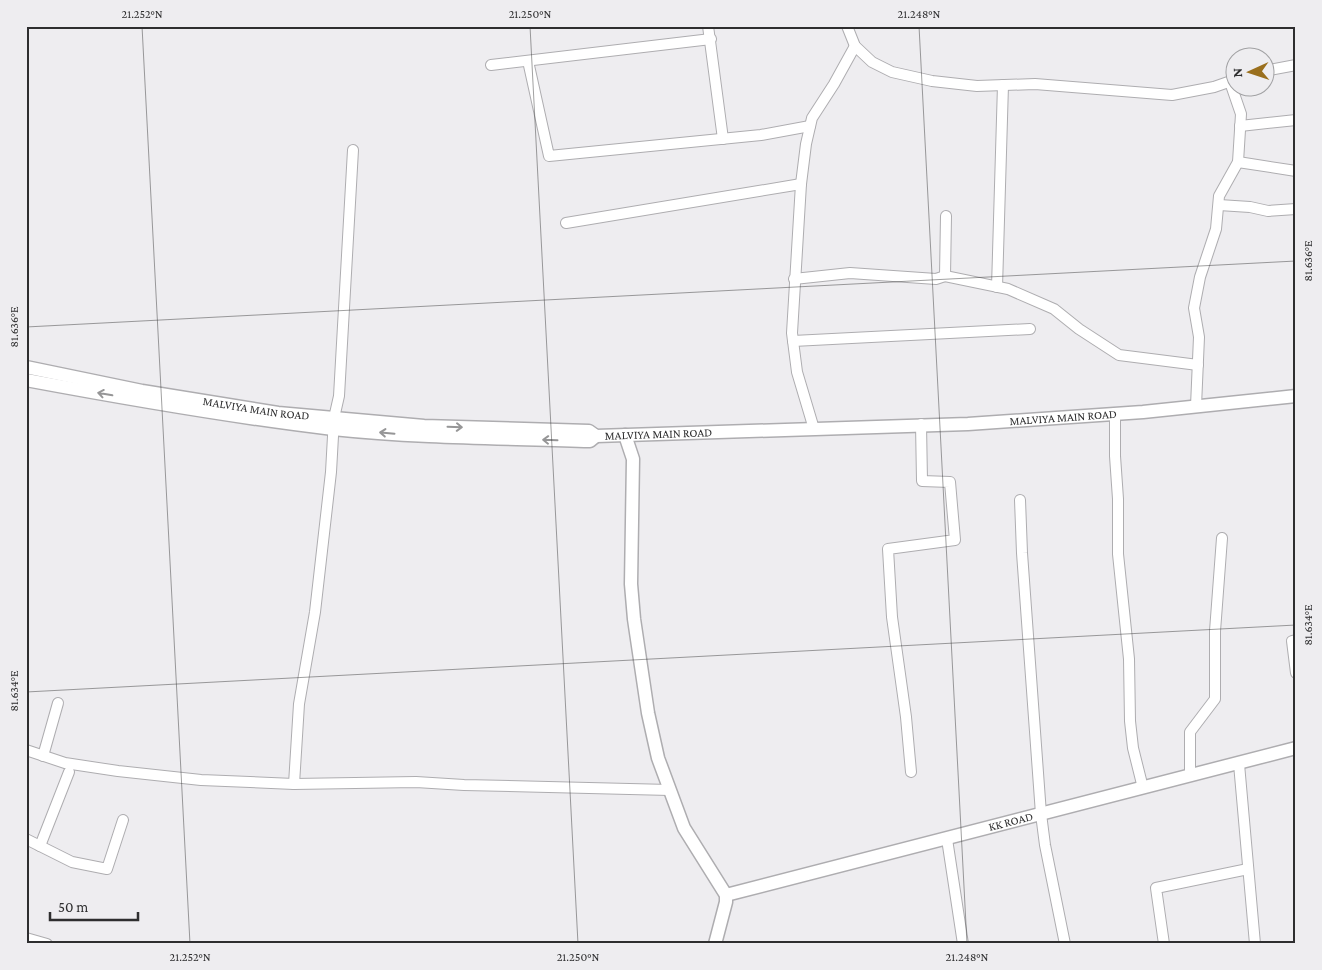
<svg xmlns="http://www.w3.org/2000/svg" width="1322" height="970" font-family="'Crimson Pro',serif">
<rect width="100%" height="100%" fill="#eeedf0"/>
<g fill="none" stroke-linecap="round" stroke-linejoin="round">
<defs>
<g id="minor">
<path d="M708 26 723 139"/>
<path d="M847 26 855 46 872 62 892 72 932 81 977 86 1035 84 1172 95 1214 87 1234 80"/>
<path d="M528 61 549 156 761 135 810 126"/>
<path d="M491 65 711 39"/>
<path d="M1264 71 1296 65"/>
<path d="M1240 126 1296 120"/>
<path d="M1238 162 1296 171"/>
<path d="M1219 205 1250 207 1268 211 1296 209"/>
<path d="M566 223 801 184"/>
<path d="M945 276 1008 289 1054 309 1079 329 1119 355 1198 365"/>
<path d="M794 279 850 273 936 279 945 276 946 216"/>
<path d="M997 287 1003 85"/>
<path d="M793 341 1030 329"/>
<path d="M1196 406 1199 337 1194 308 1200 277 1216 229 1219 196 1238 162 1241 114 1230 82"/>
<path d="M1115 413V456L1118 499V554L1129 659 1130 721 1133 748 1143 788"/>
<path d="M814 429 797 372 792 333 801 184 806 144 812 118 834 84 855 46"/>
<path d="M1020 500 1022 553 1041 814 1045 845 1065 944"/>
<path d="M1296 640 1292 641 1296 673"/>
<path d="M26 750 65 763 118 771 201 780 294 784 416 782 464 785 670 790"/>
<path d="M43 756 58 703"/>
<path d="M1239 764 1255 944"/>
<path d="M911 772 906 717 892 617 888 549 955 540 950 482 922 481 921 424"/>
<path d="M1190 776V732L1215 699V631L1222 538"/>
<path d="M294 784 299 704 315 612 331 472 334 418 339 396 353 150"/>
<path d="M26 839 72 862 107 869 123 820"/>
<path d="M947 839 963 944"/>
<path d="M40 846 69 772"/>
<path d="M26 938 47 944"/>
<path d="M1164 944 1156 888 1248 869"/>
</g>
<g id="tertiary">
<path id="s1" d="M26 367 142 391 278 413 424 426 589 431 596 436 968 424 1143 412 1296 396"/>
<path d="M26 380C128 399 230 417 333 429 418 438 504 438 590 441L596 436"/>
<path d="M625 435 633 459 631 584 634 619 648 713 658 758 684 828 726 895V902L715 944"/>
<path id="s2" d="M726 895 1296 748"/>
</g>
</defs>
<use href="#minor" stroke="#aeadb0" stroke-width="12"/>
<use href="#tertiary" stroke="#aeadb0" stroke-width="15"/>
<use href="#minor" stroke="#fff" stroke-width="10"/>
<use href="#tertiary" stroke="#fff" stroke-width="12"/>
</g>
<defs><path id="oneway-shaft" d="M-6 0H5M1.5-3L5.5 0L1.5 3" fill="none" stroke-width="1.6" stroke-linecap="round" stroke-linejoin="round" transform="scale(1.25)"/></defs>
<g stroke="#969697">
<use href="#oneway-shaft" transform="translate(105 394) rotate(-170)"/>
<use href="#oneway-shaft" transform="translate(455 427) rotate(2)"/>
<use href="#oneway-shaft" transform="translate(387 433) rotate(-175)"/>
<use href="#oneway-shaft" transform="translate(550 440) rotate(-178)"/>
</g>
<path fill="none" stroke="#2e2e2f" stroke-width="1" stroke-opacity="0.45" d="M142 26 190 944M530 26 578 944M919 26 967 944M26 327 1296 261M26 692 1296 625"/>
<g text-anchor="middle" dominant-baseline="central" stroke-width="4" stroke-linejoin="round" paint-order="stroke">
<g font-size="12" fill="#2e2e2f" stroke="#eeedf0">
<text stroke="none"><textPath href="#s1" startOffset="234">MALVIYA MAIN ROAD</textPath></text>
<text stroke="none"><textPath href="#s1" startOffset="1044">MALVIYA MAIN ROAD</textPath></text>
<text stroke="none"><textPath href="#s1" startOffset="639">MALVIYA MAIN ROAD</textPath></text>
<text stroke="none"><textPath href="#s2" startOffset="294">KK ROAD</textPath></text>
</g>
</g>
<rect width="1322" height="970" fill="none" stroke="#eeedf0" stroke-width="55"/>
<g transform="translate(1250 72) rotate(267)"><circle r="24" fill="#eeedf0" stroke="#a1a1a3"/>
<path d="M0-4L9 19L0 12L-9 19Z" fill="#9a6f1d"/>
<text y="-8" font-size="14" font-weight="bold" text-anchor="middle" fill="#2e2e2f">N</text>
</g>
<path d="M50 912v8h88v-8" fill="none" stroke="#2e2e2f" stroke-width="2.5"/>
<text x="58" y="912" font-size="15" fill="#2e2e2f" stroke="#eeedf0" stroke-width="4" paint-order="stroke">50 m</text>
<rect x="28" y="28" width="1266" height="914" fill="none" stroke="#2e2e2f" stroke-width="2"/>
<g font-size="12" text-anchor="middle" fill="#2e2e2f">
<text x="142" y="18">21.252°N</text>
<text x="530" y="18">21.250°N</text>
<text x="919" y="18">21.248°N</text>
<text transform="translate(1308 261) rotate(-90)" y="4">81.636°E</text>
<text transform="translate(14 327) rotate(-90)" y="4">81.636°E</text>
<text transform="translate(1308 625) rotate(-90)" y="4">81.634°E</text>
<text transform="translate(14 691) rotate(-90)" y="4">81.634°E</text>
<text x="190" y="961">21.252°N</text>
<text x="578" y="961">21.250°N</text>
<text x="967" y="961">21.248°N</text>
</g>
</svg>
